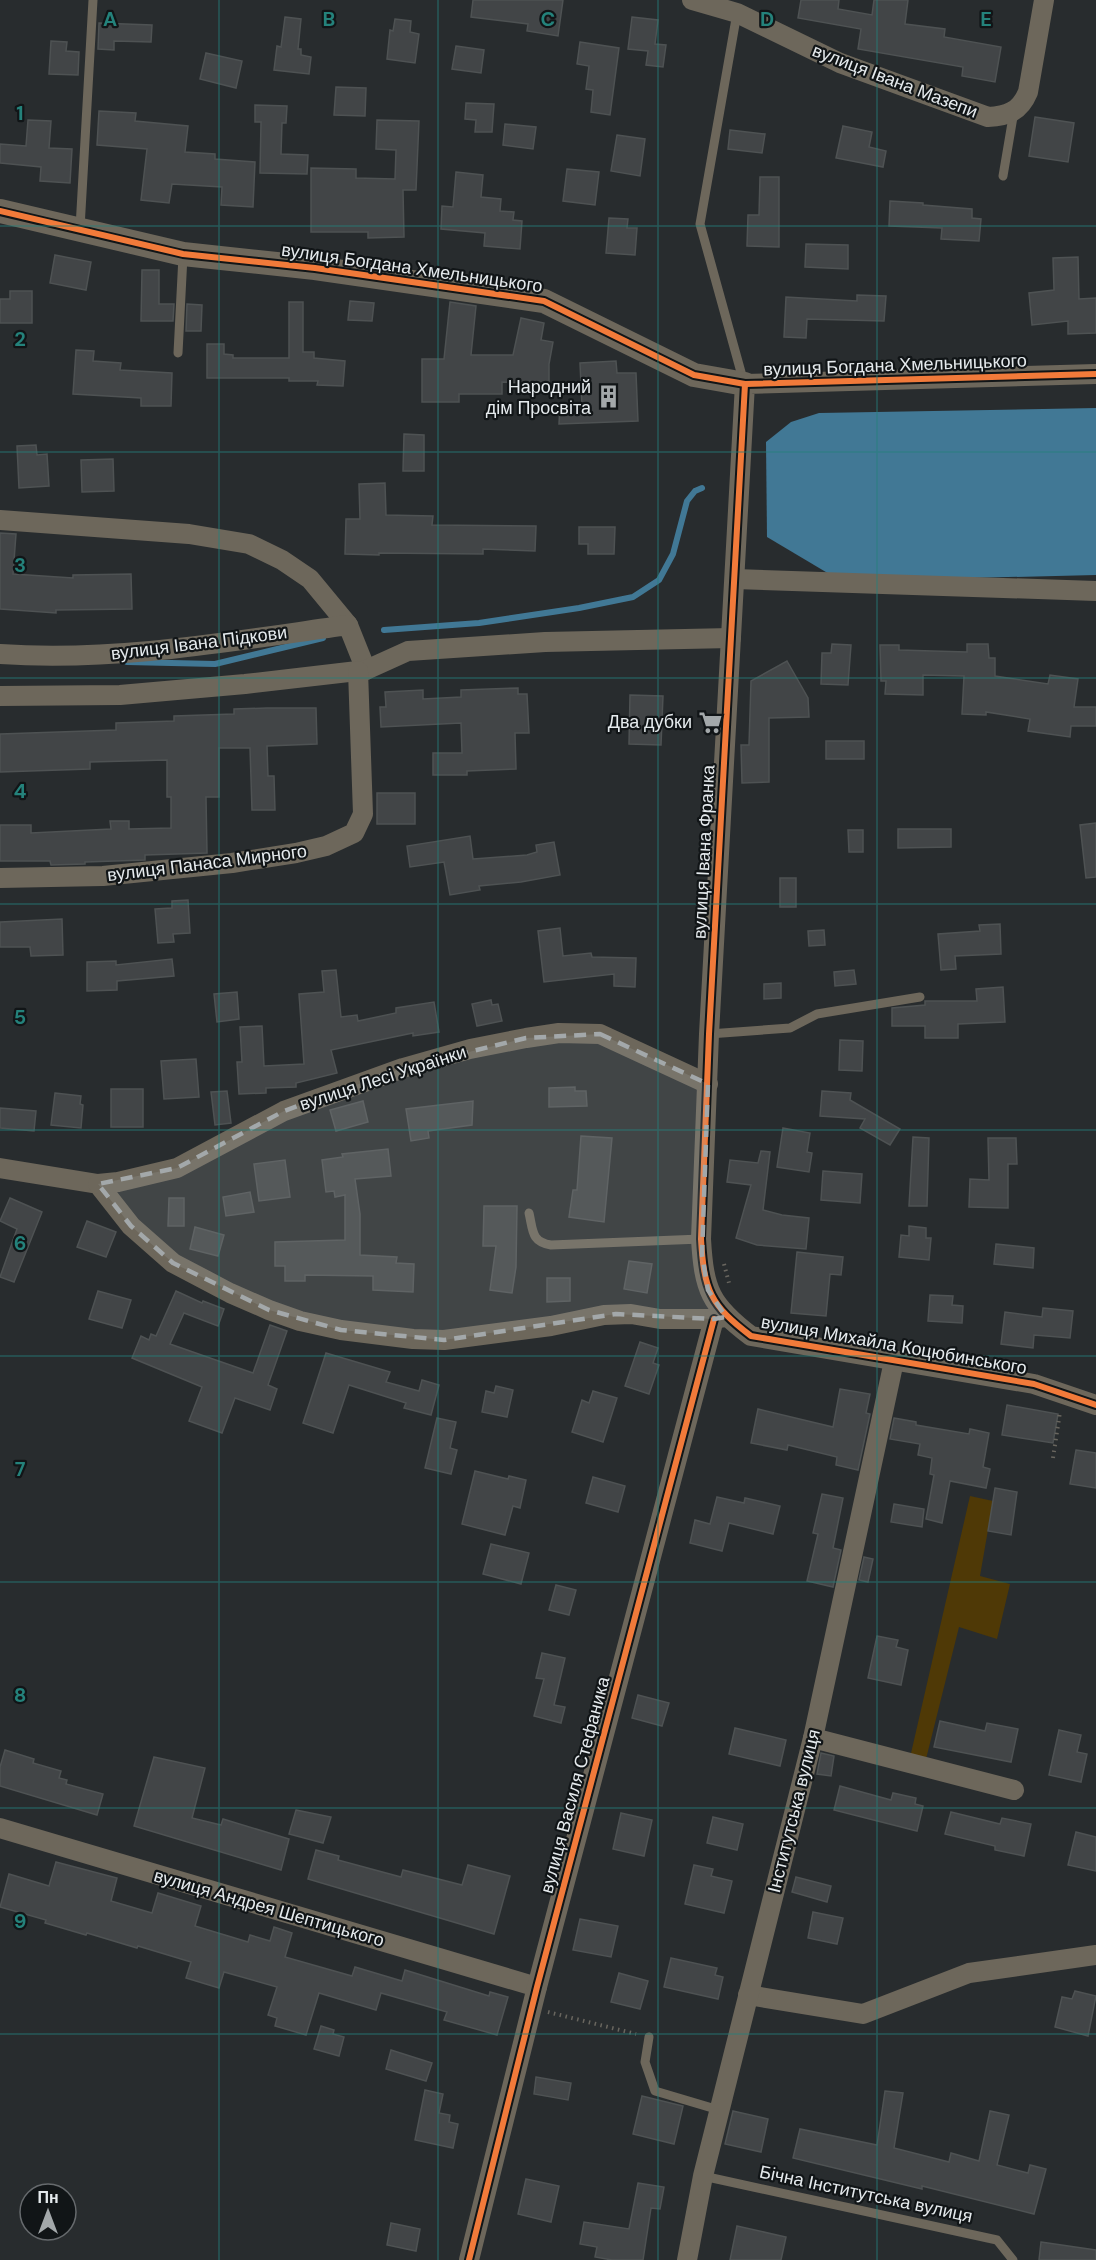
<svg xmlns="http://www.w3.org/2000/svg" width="1096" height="2260" font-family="'DM Sans',sans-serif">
<rect width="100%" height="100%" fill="#282c2e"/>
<path fill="#4f3906" d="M970 1496 993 1501 980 1576 1010 1584 997 1639 959 1627 924 1767 909 1762Z"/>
<path fill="#417895" d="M1096 408V575L841 581 767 537 766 442 791 422 819 413Z"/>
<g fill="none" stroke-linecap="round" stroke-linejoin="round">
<g stroke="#417895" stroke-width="6">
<path d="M384 630 479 623 579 608 633 597 659 580 673 554 687 501 695 491 702 488"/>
<path d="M127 662 215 664 323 638"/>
</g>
</g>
<g fill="#424547" stroke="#4e5253" stroke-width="1.5">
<path d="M473 0H563L558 36 527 31 528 24 471 17Z"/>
<path d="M801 0H839L838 9 872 15 874 0H908L905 24 945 29 944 37 1001 47 995 82 962 76 963 67 858 49 861 29 798 18Z"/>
<path d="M285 17 301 19 298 49H301V55L311 57 309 74 274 70 277 46 281 47Z"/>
<path d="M632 17 658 20 655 44 666 45 663 67 646 65 648 51 628 49Z"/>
<path d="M395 19 411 21 410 32 419 34 415 63 387 59 390 30 393 31Z"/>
<path d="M99 23 152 25 151 42 114 41V50L98 49Z"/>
<path d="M51 41 67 42 66 51 79 52 78 75 49 74Z"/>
<path d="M580 42 619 48 610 115 591 112 593 90 586 89 589 66 577 64Z"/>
<path d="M456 46 484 50 481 73 452 69Z"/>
<path d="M206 53 242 61 236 88 200 79Z"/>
<path d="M336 87 366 88 365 116 334 115Z"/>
<path d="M466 103 494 104 492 132H475L476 120 465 119Z"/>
<path d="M255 105 287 106 286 123H282L281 154 308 155 307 174 260 173 261 122H255Z"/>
<path d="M99 111 136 113 135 121 188 126 185 152 215 154V159L255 162 253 207 221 205 222 187 172 184 169 203 141 200 147 149 97 145Z"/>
<path d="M1035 117 1074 123 1068 162 1029 156Z"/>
<path d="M28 120 51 121 49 148 72 149 70 183 40 181 41 167 0 163V144L26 146Z"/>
<path d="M377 120 419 121 416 190H403L404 237 368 238V232H311V168L356 169V178L395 179 396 150 376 149Z"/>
<path d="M505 124 536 127 533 149 503 145Z"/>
<path d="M843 126 872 132 869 147 886 151 883 167 836 158Z"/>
<path d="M730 130 765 134 762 153 728 149Z"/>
<path d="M617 135 645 139 640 176 611 171Z"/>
<path d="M567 169 599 172 595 205 563 201Z"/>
<path d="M456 172 483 175 481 197 501 199 500 211 514 212 513 220 522 221 520 249 484 246 485 233 441 229 442 206 453 207Z"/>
<path d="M760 177H779V247L747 246 748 215H759Z"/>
<path d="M890 201 923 203V205L972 209V218L981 219 979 241 941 239 942 228 889 226Z"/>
<path d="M609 218 628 219 627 228H637L635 255 606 253Z"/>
<path d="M806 244 848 245V269L805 267Z"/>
<path d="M55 255 91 262 86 290 50 283Z"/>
<path d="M1078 257 1079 299 1096 298V333L1068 334V321L1032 325 1029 293 1054 290 1053 258Z"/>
<path d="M142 270H159V304H174L173 321H141Z"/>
<path d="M10 291H32V323H0V299H10Z"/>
<path d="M857 295 886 296 884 321 807 319 806 338 784 337 786 297 857 301Z"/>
<path d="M350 301 374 303 372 321 348 320Z"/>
<path d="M289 302H303V352H314V358L345 361 343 386 317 385 318 381H289V378H207V344H224V354L233 355V358H289Z"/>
<path d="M450 302 476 306 471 355H513L521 318 544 323 541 340 553 342 549 364V384L502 382V394H459V402H422V359H444Z"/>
<path d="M187 304 202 305 201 331H186Z"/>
<path d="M76 350 94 351 93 361 121 363 120 370 172 373 171 406H141V398L73 394Z"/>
<path d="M616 361 617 373H636L638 421 559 424 560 405 582 406 580 363Z"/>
<path d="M404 434 424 435V471H403Z"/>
<path d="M36 445 37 455 47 454 49 486 19 488 17 446Z"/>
<path d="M113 459 114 491 82 492 81 460Z"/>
<path d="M385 483 386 515 433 516 432 525 536 526 535 551 483 549V554L379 553V555L345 554 346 519H360L359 484Z"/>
<path d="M579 527H615L614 554H588V544H579Z"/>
<path d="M0 533 16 534 13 574 73 578V575L131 574 132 609 56 610V613L0 609Z"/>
<path d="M832 644 851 645 848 685 821 684 822 653H831Z"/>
<path d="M967 644H988L989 658H995V676L1048 684 1050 675 1078 679 1074 707H1096V726H1071L1070 737 1028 731 1030 719 986 712V715L962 714 964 676 923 675V695L885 694 886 681H881L880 645H899V650L967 652Z"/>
<path d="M787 661 808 698 809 717 769 718V782L742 783 741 745H749L751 681Z"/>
<path d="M518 688V694H527L529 733H515L516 769 467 771V775H433V753H462L461 723 381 727 380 707H386L385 692 423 690V699L461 697V690Z"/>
<path d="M630 695 663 696 661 745 629 744Z"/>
<path d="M267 708H316L317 744 267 746 268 776H274L275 810H252L250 748H219V797H206L207 853 145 855V860L85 862V864L51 865 50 861H0V825H31V833L111 829 110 821H129V829L171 828V797H167V760L90 762V769L0 772V734L116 730V723L174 721V716L234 714V709Z"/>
<rect x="826" y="741" width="38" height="18"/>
<rect x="377" y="793" width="38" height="31"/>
<path d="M1096 823V877L1086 878 1080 825Z"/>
<path d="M898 829H951V847L898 848Z"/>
<path d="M848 830H863V852H849Z"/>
<path d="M470 836 473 859 527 855 537 852 536 845 554 842 560 875 521 882 479 886 480 890 450 895 444 862 410 867 407 846Z"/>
<rect x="780" y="878" width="16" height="29"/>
<path d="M188 900 190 933 173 934 174 942 158 943 155 909 172 908V901Z"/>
<path d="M62 919 63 955 31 956 30 947H0V922Z"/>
<path d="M1000 924 1001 954 955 956 956 969 941 970 938 934 980 931 979 925Z"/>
<path d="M560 928 563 956 591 953 592 957 636 958 635 987 614 986V974L544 982 538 931Z"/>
<path d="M824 930 825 945 809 946 808 931Z"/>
<path d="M172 959 174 976 117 981V990L87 991V962L116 961V965Z"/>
<path d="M336 970 341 1017 357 1015 358 1021 396 1013V1008L434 1002 439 1032 413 1036V1033L331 1050 337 1073 296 1083V1087L266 1088V1093L239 1094 237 1062H242L240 1027 262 1026 264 1066 304 1064 299 994 324 992 322 971Z"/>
<path d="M854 970 856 984 835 986 834 972Z"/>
<path d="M781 983V998L764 999V984Z"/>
<path d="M1003 987 1005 1022 958 1024V1038H925V1026H892V1008L925 1005V1001H977L976 989Z"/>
<path d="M237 992 239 1019 217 1022 214 994Z"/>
<path d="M491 1000 492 1005 498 1004 502 1021 477 1026 472 1004Z"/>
<path d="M840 1040 863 1041 862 1071 839 1070Z"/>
<path d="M196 1059 199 1097 164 1099 161 1061Z"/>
<path d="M575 1087V1091H586L587 1106 549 1107V1088Z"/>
<rect x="111" y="1089" width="32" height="38"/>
<path d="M227 1091 231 1123 215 1125 211 1092Z"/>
<path d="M822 1091 851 1093 850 1100 900 1129 890 1145 860 1128 865 1119 820 1116Z"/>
<path d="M55 1093 81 1096 80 1104 83 1105 81 1128 51 1125Z"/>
<path d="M363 1101 368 1122 336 1131 330 1110Z"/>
<path d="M473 1101 472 1125 428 1131 429 1138 411 1141 406 1109Z"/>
<path d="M0 1108 36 1111 34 1131 0 1128Z"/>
<path d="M783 1128 810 1133 807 1152 812 1153 809 1172 777 1167Z"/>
<path d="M581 1136 612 1138 604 1222 569 1217 573 1190H577Z"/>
<path d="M913 1137 929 1138 927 1206H909Z"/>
<path d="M988 1138H1016L1017 1164H1008V1208L969 1207 970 1179 989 1180Z"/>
<path d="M388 1149 391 1176 355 1179 360 1214V1255L397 1257 396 1263 414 1264 413 1292 373 1290V1276L305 1275V1281H285V1266H275V1242L345 1240V1195L335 1197 334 1191 326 1192 322 1160 343 1157 342 1154Z"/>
<path d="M761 1151 770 1152 763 1210 782 1215 809 1218 806 1249 757 1245 736 1238 751 1185 727 1182 730 1160 758 1163Z"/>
<path d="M285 1160 290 1197 259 1201 254 1164Z"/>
<path d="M823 1171 862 1174 860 1203 821 1200Z"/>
<path d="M250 1192 254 1212 226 1216 223 1197Z"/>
<path d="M10 1198 42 1212 14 1282 0 1277 17 1229 0 1221Z"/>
<path d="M169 1198H184V1226H168Z"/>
<path d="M484 1206H517L516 1267 512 1293 490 1290 496 1246H483Z"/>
<path d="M87 1221 116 1232 106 1257 77 1247Z"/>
<path d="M909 1226 926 1228V1238H931L929 1260 899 1257 901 1235 909 1236Z"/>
<path d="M195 1227 224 1235 218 1256 190 1249Z"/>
<path d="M996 1244 1034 1248 1033 1268 994 1264Z"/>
<path d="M797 1252 843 1257 841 1275 830 1274 826 1316 791 1313Z"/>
<path d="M629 1261 652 1264 647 1293 624 1289Z"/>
<path d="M547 1278H570V1301L547 1302Z"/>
<path d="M98 1291 131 1300 122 1328 89 1319Z"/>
<path d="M176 1291 202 1303 203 1301 224 1309 218 1326 184 1313 170 1344 253 1373 270 1325 287 1331 268 1385 277 1389 270 1410 235 1398 222 1433 189 1421 202 1387 132 1358 141 1336 149 1340 151 1334 156 1336Z"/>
<path d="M930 1295 953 1296 952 1305 963 1306 962 1323 928 1321Z"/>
<path d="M1043 1308 1073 1311 1070 1338 1034 1335 1033 1348 1001 1344 1005 1312 1042 1317Z"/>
<path d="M640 1342 658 1348 653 1363 659 1365 649 1394 625 1386Z"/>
<path d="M326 1353 390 1372 386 1382 419 1391 422 1380 439 1385 431 1415 404 1408 406 1403 349 1385 333 1433 303 1423Z"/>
<path d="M496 1386 513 1390 507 1417 482 1412 486 1391 494 1393Z"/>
<path d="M840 1389 870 1394 866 1413 870 1414 858 1470 836 1465 837 1457 788 1445 787 1450 751 1443 758 1409 833 1427Z"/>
<path d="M593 1391 617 1398 603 1442 572 1432 582 1400 589 1403Z"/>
<path d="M1007 1405 1058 1414 1053 1443 1002 1435Z"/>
<path d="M437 1418 456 1422 450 1448 457 1450 451 1474 425 1468Z"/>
<path d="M894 1418 916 1422V1425L969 1434 970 1429 989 1433 983 1467 990 1469 986 1488 950 1481 942 1523 926 1519 934 1475 930 1474 932 1458 918 1455 920 1444 890 1439Z"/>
<path d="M1076 1450 1096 1453V1488L1070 1484Z"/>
<path d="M475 1471 508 1479 509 1476 526 1480 520 1508 513 1506 505 1535 462 1524Z"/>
<path d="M593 1477 625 1486 618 1512 586 1503Z"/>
<path d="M995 1488 1017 1492 1011 1535 988 1531Z"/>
<path d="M822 1494 843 1498 833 1548 841 1550 833 1587 807 1581 818 1534 813 1533Z"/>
<path d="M717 1497 744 1503 745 1498 780 1506 773 1534 729 1523 722 1551 690 1543 695 1520 710 1524Z"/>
<path d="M894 1504 924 1509 922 1527 891 1522Z"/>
<path d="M491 1544 529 1553 521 1584 483 1574Z"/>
<path d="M864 1557 873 1559 868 1582 859 1580Z"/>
<path d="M556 1585 576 1590 569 1615 549 1610Z"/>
<path d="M877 1636 898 1640 896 1647 908 1650 901 1685 868 1678Z"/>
<path d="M542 1653 565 1658 554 1705 565 1707 561 1723 534 1716 544 1679 536 1678Z"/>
<path d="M638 1695 669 1703 662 1726 632 1718Z"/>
<path d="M940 1721 985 1731 987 1723 1018 1729 1011 1762 934 1747Z"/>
<path d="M735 1728 786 1740 780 1766 729 1754Z"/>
<path d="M1059 1730 1081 1735 1077 1752 1087 1754 1081 1782 1049 1775Z"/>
<path d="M5 1750 34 1759 33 1763 61 1771 59 1778 67 1780 66 1784 103 1794 97 1815 0 1786V1767Z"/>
<path d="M821 1753 834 1756 831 1776 817 1774Z"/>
<path d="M154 1757 205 1768 192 1818 221 1825 223 1819 289 1839 281 1870 134 1826Z"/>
<path d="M840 1786 891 1800 893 1793 916 1798 915 1804 923 1806 917 1831 834 1810Z"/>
<path d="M296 1810 331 1817 323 1843 289 1834Z"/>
<path d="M951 1812 1000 1824 1002 1818 1031 1824 1024 1856 995 1850V1846L945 1834Z"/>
<path d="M621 1813 652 1820 644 1856 613 1849Z"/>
<path d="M713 1817 743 1824 737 1850 707 1843Z"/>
<path d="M1076 1832 1096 1837V1871L1068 1865Z"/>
<path d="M316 1850 339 1856 338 1860 401 1877 403 1870 462 1885 468 1865 510 1876 494 1934 308 1879Z"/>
<path d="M56 1862 117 1878 111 1901 152 1913 158 1893 201 1906 195 1926 248 1942 250 1935 270 1941 274 1927 292 1933 285 1957 352 1976 355 1967 402 1981 405 1970 489 1996 490 1992 508 1997 497 2035 444 2020 447 2012 381 1993 376 2010 319 1993 306 2035 275 2026 277 2018 268 2015 277 1987 224 1972 219 1988 186 1978 191 1962 138 1946 137 1948 87 1933 86 1935 45 1923 46 1920 0 1907 9 1874 49 1886Z"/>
<path d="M694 1865 713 1869 711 1876 732 1881 724 1913 685 1904Z"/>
<path d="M796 1877 831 1886 827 1902 792 1892Z"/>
<path d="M813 1912 843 1918 837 1944 808 1938Z"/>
<path d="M580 1919 618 1926 611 1957 573 1950Z"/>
<path d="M671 1958 717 1968 715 1975 723 1977 718 1999 664 1987Z"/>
<path d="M619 1973 648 1981 640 2009 611 2002Z"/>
<path d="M1075 1991 1096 1996 1088 2036 1055 2027 1062 1997 1072 1999Z"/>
<path d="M321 2026 334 2030 333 2034 344 2037 339 2056 314 2049Z"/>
<path d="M391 2050 432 2063 426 2081 386 2069Z"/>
<path d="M536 2077 571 2083 568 2100 534 2094Z"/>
<path d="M425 2090 443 2094 439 2113 450 2115 449 2122 458 2124 453 2148 415 2140Z"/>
<path d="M885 2091 903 2093 894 2148 949 2162 951 2153 979 2161 990 2111 1009 2115 997 2165 1028 2173 1030 2165 1046 2169 1034 2214 922 2186V2189L793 2158 800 2129 877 2145Z"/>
<path d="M642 2096 683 2106 674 2144 633 2134Z"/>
<path d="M733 2111 768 2119 761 2152 725 2144Z"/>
<path d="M526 2179 559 2186 551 2222 518 2214Z"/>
<path d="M638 2183 664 2187 660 2209 651 2208 643 2260H612L595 2257 597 2247 580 2244 584 2222 629 2229Z"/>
<path d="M391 2223 420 2229 416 2251 387 2245Z"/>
<path d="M737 2226 786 2237 781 2260H730Z"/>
<path d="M1041 2242 1096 2250V2260H1039Z"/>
</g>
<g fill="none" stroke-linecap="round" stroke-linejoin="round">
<g stroke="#69665f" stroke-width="4" stroke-dasharray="1.5 4.5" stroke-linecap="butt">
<path d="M724 1264 729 1283"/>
<path d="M1053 1458 1060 1412"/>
<path d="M548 2012 636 2034"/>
</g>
<g stroke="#6d675b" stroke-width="9">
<path d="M737 13 700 224 744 383"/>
<path d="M1003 176 1014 111"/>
<path d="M80 228 93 0"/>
<path d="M178 353 183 256"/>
<path d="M709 1034 790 1028 817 1014 920 997"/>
<path d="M529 1213C533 1230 531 1242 551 1245L701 1239"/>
<path d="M649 2037 645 2062 655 2091 719 2110"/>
<path d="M703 2176 997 2240 1013 2260"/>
</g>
<g stroke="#6d675b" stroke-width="20">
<path d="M692 0 737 13 840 63 988 117C1008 116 1020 111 1028 92L1044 0"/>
<path d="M1096 374 745 384 709 1034 701 1239C704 1290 710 1305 751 1336L1034 1384 1096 1405"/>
<path d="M0 520 189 534 249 544 282 560 310 579 348 625"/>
<path d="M735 579 1096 591"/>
<path d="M0 654C117 662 233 641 348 625L366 670"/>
<path d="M0 696 120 695 245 684 366 670 408 651 545 642 731 638"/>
<path d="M0 878 103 876 232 863 296 853 326 846 354 833 363 814 358 671"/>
<path d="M0 1168 98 1184 131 1226 173 1263 230 1293 269 1310 300 1321 341 1330 413 1339 444 1340 551 1326 604 1315 631 1314 660 1319H714L726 1317"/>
<path d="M98 1184 118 1182 177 1168 284 1111 403 1068 470 1049 526 1038 559 1033 600 1034 708 1084"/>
<path d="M813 1738 1014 1790"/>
<path d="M0 1828 537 1987"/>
<path d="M748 1995 863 2014 969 1973 1096 1955"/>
<path d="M469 2260 537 1987 714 1319"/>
<path d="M687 2260 703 2176 813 1738 894 1361"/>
</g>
<path stroke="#6d675b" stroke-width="24" d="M0 211 183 254 315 268 544 301 694 375 745 384"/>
<defs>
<g id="cycleway">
<path d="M0 211 183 254 315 268 544 301 694 375 745 384 1096 374"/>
<path d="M745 384 709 1034 701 1239C704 1290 710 1305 751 1336L1034 1384 1096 1405"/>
<path d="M469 2260 537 1987 714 1319"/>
</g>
</defs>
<use href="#cycleway" stroke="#111517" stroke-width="10"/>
<use href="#cycleway" stroke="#f17a3a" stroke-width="6"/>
</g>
<path fill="#a3a8aa" fill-opacity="0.2" stroke="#a3a8aa" stroke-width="4.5" stroke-dasharray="12 8" stroke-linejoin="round" d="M600 1034 708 1084 702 1255 708 1290 726 1317 714 1319 616 1314 444 1340 341 1330 269 1310 173 1263 131 1226 98 1184 177 1168 284 1111 403 1068 526 1038Z"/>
<path fill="none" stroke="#24827b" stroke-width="1.5" stroke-opacity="0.55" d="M219 0V2260M438 0V2260M658 0V2260M877 0V2260M0 226H1096M0 452H1096M0 678H1096M0 904H1096M0 1130H1096M0 1356H1096M0 1582H1096M0 1808H1096M0 2034H1096"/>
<defs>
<symbol id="building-bare" viewBox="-9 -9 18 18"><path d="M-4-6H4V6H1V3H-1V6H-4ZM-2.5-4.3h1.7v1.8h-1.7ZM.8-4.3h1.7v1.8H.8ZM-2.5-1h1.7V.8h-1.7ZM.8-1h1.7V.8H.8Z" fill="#a3a8aa" stroke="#111517" stroke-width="2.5" paint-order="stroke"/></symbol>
<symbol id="supermarket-bare" viewBox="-9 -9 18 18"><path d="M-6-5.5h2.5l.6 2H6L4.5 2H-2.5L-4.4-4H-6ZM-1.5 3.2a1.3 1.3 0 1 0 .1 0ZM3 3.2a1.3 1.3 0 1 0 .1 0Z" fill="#a3a8aa" stroke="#111517" stroke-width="2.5" paint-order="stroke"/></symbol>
</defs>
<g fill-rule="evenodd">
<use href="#building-bare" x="592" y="380" width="33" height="33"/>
<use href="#supermarket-bare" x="694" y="706" width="33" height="33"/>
</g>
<g text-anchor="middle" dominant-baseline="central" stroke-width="4.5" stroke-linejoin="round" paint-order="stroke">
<g font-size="18" fill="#e5eaed" stroke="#111517">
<text transform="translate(895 81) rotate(21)">вулиця Івана Мазепи</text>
<text transform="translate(412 268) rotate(8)">вулиця Богдана Хмельницького</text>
<text transform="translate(895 365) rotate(-2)">вулиця Богдана Хмельницького</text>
<text transform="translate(199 643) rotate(-7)">вулиця Івана Підкови</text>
<text transform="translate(704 852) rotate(-87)">вулиця Івана Франка</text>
<text transform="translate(207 863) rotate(-7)">вулиця Панаса Мирного</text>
<text transform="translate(383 1078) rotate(-18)">вулиця Лесі Українки</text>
<text transform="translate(894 1345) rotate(10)">вулиця Михайла Коцюбинського</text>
<text transform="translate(575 1785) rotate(-75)">вулиця Василя Стефаника</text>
<text transform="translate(794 1811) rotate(-76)">Інститутська вулиця</text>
<text transform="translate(269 1908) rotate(16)">вулиця Андрея Шептицького</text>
<text transform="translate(866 2194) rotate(12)">Бічна Інститутська вулиця</text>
</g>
<g font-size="18" fill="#e5eaed" stroke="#111517" text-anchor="end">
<text x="591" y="387">Народний<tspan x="591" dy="21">дім Просвіта</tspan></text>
<text x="692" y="722">Два дубки</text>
</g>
</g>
<g font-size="20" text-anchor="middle" font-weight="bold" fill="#24827b" stroke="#111517" stroke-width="4.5" stroke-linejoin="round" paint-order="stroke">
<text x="110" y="26">A</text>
<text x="329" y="26">B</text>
<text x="548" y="26">C</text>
<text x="767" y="26">D</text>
<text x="986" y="26">E</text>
<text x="20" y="120">1</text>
<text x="20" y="346">2</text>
<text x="20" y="572">3</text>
<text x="20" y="798">4</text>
<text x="20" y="1024">5</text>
<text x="20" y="1250">6</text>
<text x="20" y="1476">7</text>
<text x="20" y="1702">8</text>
<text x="20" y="1928">9</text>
</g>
<g transform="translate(48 2212)"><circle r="28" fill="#111517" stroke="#666a6d" stroke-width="1.5"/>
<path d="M0-4.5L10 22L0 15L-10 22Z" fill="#a3a8aa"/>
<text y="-9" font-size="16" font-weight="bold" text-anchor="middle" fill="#e5eaed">Пн</text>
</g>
</svg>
